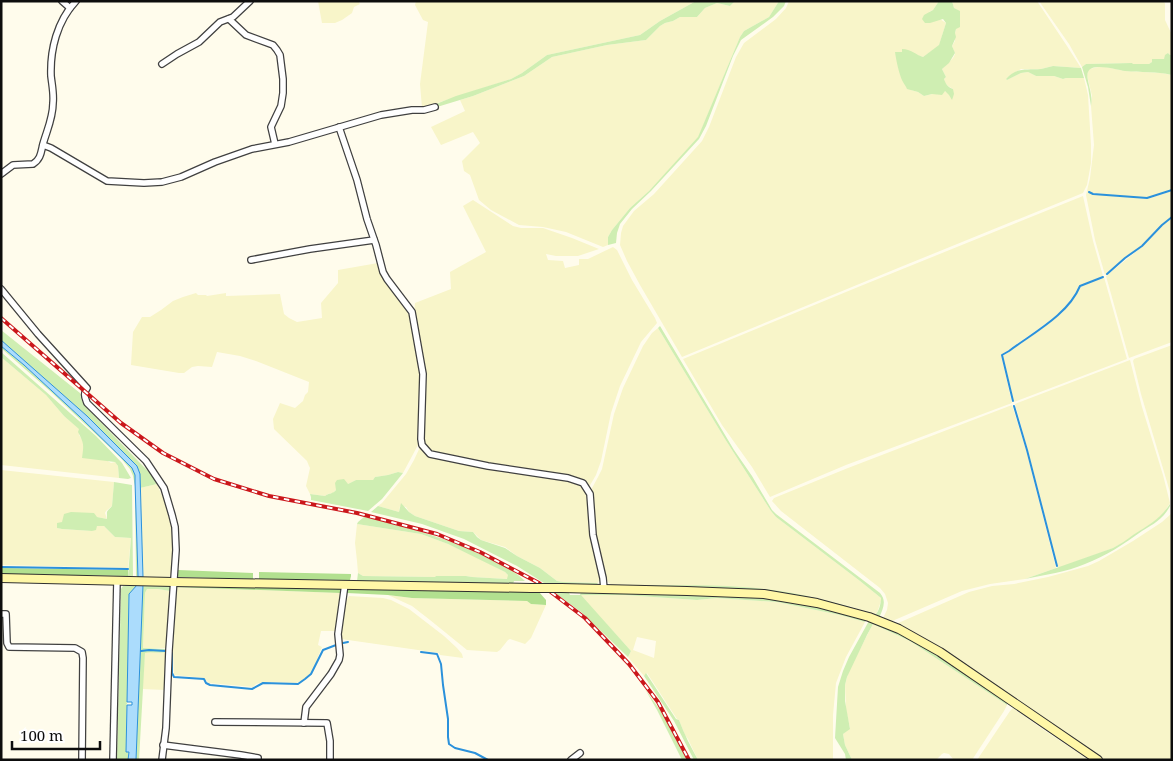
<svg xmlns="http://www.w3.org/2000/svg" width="1173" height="761" font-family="'Noto Serif',serif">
<rect width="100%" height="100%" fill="#fffcec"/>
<g fill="#f8f5c9" fill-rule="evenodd">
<path d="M318 1H358L360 4 354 7 352 13 342 20 335 23H322Z"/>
<path d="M416 1H696L660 21 640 35 547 55 522 73 511 79 422 108 420 84 428 22 423 20 415 5Z"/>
<path d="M735 1H779L769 17 744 31 740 37 698 138 649 191 630 208 612 230 608 237V245L603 247 566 232 543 227 519 225 491 210 479 200 470 175 464 171 462 161 480 143 473 132 441 145 431 127 465 111 460 100 473 96 524 76 552 57 607 45 646 40 660 26 665 23 673 21 680 17H697L705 8 717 3 730 6Z"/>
<path d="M789 1H939L933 10 929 12 946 23 939 46 923 57 916 55 896 52V57L907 85 911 90 918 92 924 96 945 91 949 94 953 89 948 86 945 83 944 79 946 77 942 69 953 58 955 54 952 46 955 41V33L960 12 954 8 952 1H1037L1067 46 1081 68 1053 66 1041 69H1021L1009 76 1006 79 1007 80 1021 73 1028 72 1036 76H1054L1063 79 1066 78H1084L1088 95 1091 145V163L1087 185 1083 193 903 266 682 357 640 285 627 261 620 245 621 233 623 226 634 211 654 194 702 141 709 127 736 57 744 43 776 19 786 8Z"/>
<path d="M1039 1H1162L1165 3V20L1172 35V55H1170L1168 53 1164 59 1152 62 1149 64H1133L1131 63 1086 64 1082 67 1069 44Z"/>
<path d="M1098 67H1106L1125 71 1161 73 1172 75V190L1147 198 1093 193 1088 192 1093 194 1147 199 1172 191V216L1155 231 1142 245 1124 258 1105 275 1095 240 1086 195 1090 178 1094 145 1091 106 1092 96 1087 75 1088 71 1089 69Z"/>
<path d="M1083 196 1093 241 1103 276 1079 286 1074 295 1062 311 1041 327 1001 355 1012 403 846 465 770 497 752 467 722 425 683 359 863 285Z"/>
<path d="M473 200 513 226 521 228H543L572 238 599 249 578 256H556L546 254 548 260 563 261 565 268 579 265V259H588L613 247 617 250 632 280 655 318 657 323 641 342 620 386 611 413 601 461 596 475 589 487 583 482 489 465 440 455 429 451 423 443 425 401 414 313 415 303 451 289 450 272 486 252 463 206Z"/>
<path d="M1172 218V342L1129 358 1106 276 1143 246 1163 225Z"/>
<path d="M378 263 411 314 421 375 420 440 418 445 403 473 398 472 388 475 375 477 373 480H356L348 484 336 486V490L333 493 328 494 325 496 310 494 306 486 310 468 309 466 307 461 274 429 273 419 280 403 295 408 303 401 305 395 308 392 309 382 256 361 240 356 217 352 212 367 198 366 192 367 184 373H179L131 365 133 332 142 317H150L161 310 173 301 183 297 196 293 198 295H206L207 296 226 293V296L280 294 284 314 289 318 297 322 322 318 321 303 338 283V270Z"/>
<path d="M1104 277 1127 359 1014 402 1003 356 1043 328 1063 312 1076 295 1080 287Z"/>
<path d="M658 328 725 439 771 511 776 517 860 581 881 598V601L877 613 875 615 852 607 813 597 744 587 612 585 608 582 605 578 597 548 591 490 598 477 602 469 614 414 623 388 643 346 652 333Z"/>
<path d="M1172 345V499L1141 394 1133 361 1134 359Z"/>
<path d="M1 357 46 395 64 416 80 429 79 435 83 441 84 446 111 463 115 462 118 466 119 478 1 465Z"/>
<path d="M1130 360 1142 407 1163 475 1170 503 1163 514 1154 522 1132 536 1126 541 1113 548 1100 553 1058 568 1030 458 1015 404Z"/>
<path d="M1012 405 1026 450 1056 568 1025 579 990 584 962 591 890 622 882 620 887 610 888 603 885 594 880 588 781 511 772 501 774 498 848 468Z"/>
<path d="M421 445 424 450 580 483 587 493 589 499 591 536 600 577 598 583 563 582 557 581 540 568 517 556 505 547 481 540 473 532 459 531 415 516 409 512 406 507 400 506 399 512 378 506 382 503 406 474 414 460Z"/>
<path d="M1 470 114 482 112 506 106 511 105 513 107 519 97 517 62 522 57 528 62 529 92 531 97 526H104L115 537 131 538 128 568 1 565Z"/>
<path d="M157 484 168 510 172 527 173 535 171 574 169 578 143 577 140 488Z"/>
<path d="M1172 513V760H1105L948 653 896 624 969 592 992 586 1014 584 1048 577 1088 566 1099 561 1133 541 1162 522Z"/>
<path d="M357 524 421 534 448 544 476 557 505 572 508 575V579L472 577 466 576H437L435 577 363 576 358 573 357 561 355 543Z"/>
<path d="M175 587 340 593 336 631H321L318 645 322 647 314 667 309 675 302 681 296 683 264 682 256 684 253 687 209 683 204 678 174 675 173 650Z"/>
<path d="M147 589H158L170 591 171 595 166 648H143L145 593Z"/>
<path d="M388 595 412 598 527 601 531 604 546 605 531 638 525 644 510 639 508 640 500 650 497 652 467 650 430 620 412 606Z"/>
<path d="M580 595H625L697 600 717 598 777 602 840 615 865 622 846 657 836 683 833 715V760H698L688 739 685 735 679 720 677 719 647 673 644 676 628 657 631 651ZM637 637 656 641 654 658 633 650Z"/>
<path d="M349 596 383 598 391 600 409 609 444 636 457 648 462 654 463 658 440 655 439 653 341 639 344 604Z"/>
<path d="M873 624 910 641 1007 705 1004 711 972 760H954L949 754 944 753 942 754 936 760H852L845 745 843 734 850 728 846 710 845 685 849 670Z"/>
<path d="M150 651 159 653 166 652 164 690 142 689 145 652Z"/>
<path d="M1013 708 1044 730 1089 760H977L1010 711Z"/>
</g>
<g fill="#cfeeb2">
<path d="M696 1H735L730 6 717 3 705 8 697 17H680L673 21 665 23 660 26 646 40 607 45 552 57 524 76 473 96 437 107 436 104 456 96 511 79 522 73 547 55 640 35 660 21Z"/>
<path d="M779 1H786L784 6 773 17 741 40 733 56 706 126 699 139 651 191 632 209 620 224 617 233 616 243 608 245V237L612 230 630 208 649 191 698 137 740 37 744 31 769 17Z"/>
<path d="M939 1H952L954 8 960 11V27L956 29 955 33 956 37 952 46 955 53 949 63 942 69 946 77 944 79C946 85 948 87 953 89L954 94 952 100 949 95 945 91 942 95 932 94 924 96 918 92 907 89C906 86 904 84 903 82 899 75 896 59 895 52H902V49C911 49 916 55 923 57L939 45 946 23 943 19 930 23H925L922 19 924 15 933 10Z"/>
<path d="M1168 53 1170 55H1172V75C1156 71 1141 73 1125 71 1117 70 1092 62 1088 72 1085 78 1094 95 1091 106L1088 87 1082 67 1086 64 1132 63 1133 64H1149L1152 62V59H1164L1165 55Z"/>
<path d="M1053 66 1081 68 1084 78H1066L1063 79 1054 76H1036L1028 72 1021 73 1007 80 1006 79C1016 67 1027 70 1041 69 1045 68 1049 67 1053 66Z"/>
<path d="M660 326 734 450 752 476 772 510 776 514 880 593C887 601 883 609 879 618L823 601 619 587 612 585C656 586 700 584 743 587 788 590 832 600 875 615 879 612 881 603 881 598L860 581 776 517 771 511 725 439 658 328Z"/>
<path d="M1 330 80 393 81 398 85 406 142 465 152 475 157 484 140 488V474L137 466 87 416 1 340Z"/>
<path d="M1 346 24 365 80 417 132 468 135 475V482L138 577 136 576 135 486 133 476 130 469 120 457 50 391 1 348Z"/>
<path d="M1 352 96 436 122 463 131 478 128 479 119 478 118 466 115 462 82 458C84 445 84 443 78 432L79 429 64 416 46 395 1 357Z"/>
<path d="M398 472 403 473 382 499 368 511 311 500V497L310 494 325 496C329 493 333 494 336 490L335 483 337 480 344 479 348 484 356 480H373L375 477 388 475Z"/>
<path d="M114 482 132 485 133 576H128L131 538 115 537 104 526H97L96 530 92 531 62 529 57 528V523L62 522 64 514 71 512 94 513 97 517 107 519C107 509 106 513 112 506Z"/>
<path d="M401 503 409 512 415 516 459 531 473 532 477 537 481 540 505 548 517 556 540 568 557 581 563 582 598 583 595 586H565L563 584 544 583 517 566 464 539 422 524 371 512 378 506 399 512Z"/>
<path d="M1170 504V506C1164 518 1154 524 1142 531 1124 544 1106 556 1085 564 1066 572 1045 575 1025 579L1113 548C1120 544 1127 540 1133 535 1150 524 1158 521 1170 504Z"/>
<path d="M364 517C408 527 452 539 492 560 504 566 515 571 525 581H514L513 584 357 581 358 573 363 576 435 577 436 576H466L472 577 507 579 508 575 505 572 448 544 421 534 357 524 358 522Z"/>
<path d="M144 583 170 584V591L158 589H147L145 593 143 648 166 649V652C158 654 152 651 145 653L139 760H136L142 593Z"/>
<path d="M127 585H137L129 594 126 752H129L128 760H117L121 589 123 586Z"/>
<path d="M581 592C638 593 695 591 752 596 791 599 829 609 867 619L865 622 840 615 777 602 717 598 697 600 625 595H581L631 651 628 657 581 612 555 593H569L570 595H580Z"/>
<path d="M870 619 902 633 932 650 1007 702V705L910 641 873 624 867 635 847 677 845 685V701L850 729 843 734 845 745 852 760H846L845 754 835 738 838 687 843 671 849 657Z"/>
<path d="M646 673 676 719 679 720C684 734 691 747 698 760H694L674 721 644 676Z"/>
<path d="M645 689 672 727 689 760H682L657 710Z"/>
</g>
<g fill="#b2e08f">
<path d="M1 568 128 570V576L1 574Z"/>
<path d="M178 570 253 573V579L178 577Z"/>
<path d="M259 572 351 574V576L350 580 259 579Z"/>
<path d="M176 584 341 587 340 593 175 587Z"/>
<path d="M347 587 539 592 546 600V605L531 604 527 601 412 598 388 595 347 593Z"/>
</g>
<g fill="#abdcfc" stroke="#2b91db">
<path d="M1 340 87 416 137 466 140 474 143 577H138L135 482V475L132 468 80 417 24 365 1 346Z"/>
<path d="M137 585H143L136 760H128L129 752H126L127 705H132V702H127L129 594Z"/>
</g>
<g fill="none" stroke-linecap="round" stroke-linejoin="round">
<g stroke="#2b91db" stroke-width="2">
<path d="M1089 192 1093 194 1147 198 1172 190"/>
<path d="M1107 274 1125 258 1142 246 1162 225 1172 217"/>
<path d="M1013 401 1002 355 1009 351C1033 333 1068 315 1080 286L1103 277"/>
<path d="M1014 406 1027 450 1057 566"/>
<path d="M1 567 128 569"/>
<path d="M343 643 348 642"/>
<path d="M141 651 149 650 166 651"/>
<path d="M421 652 437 654 441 664 443 685 448 719V737L449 744 455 748 475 753 488 760"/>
<path d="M172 653V673L174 677 204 679 206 683 210 685 252 689 263 683 298 684 305 679 311 674 323 650 336 645"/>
</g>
<defs>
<g id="street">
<path d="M62 1 70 8"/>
<path d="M229 19 246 35 273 45 277 50 280 55 283 79V93L281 106 271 127 275 144"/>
<path d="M162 64 177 54 199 42 220 22 233 17 250 1"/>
<path d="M339 127 357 180 367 219 376 245 383 272 387 279 412 312 423 374 421 439 422 445 430 454 488 466 568 478 583 483 590 494 593 535 603 578 604 589"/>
<path d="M43 145 51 148 107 181 144 183 162 182 181 177 215 162 252 149 289 142 381 115 412 110H424L435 107"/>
<path d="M1 174 13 165 33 164C41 159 41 152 43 144 47 130 53 118 53 103 54 94 52 85 51 76 50 50 57 21 76 1"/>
<path d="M251 260 310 249 374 240"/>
<path d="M1 289 38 334 87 388C83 394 85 397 87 403L146 461 164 488 172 515 175 527 176 550 169 650 166 728 162 760"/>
<path d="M1 614H6L7 643 9 647 75 648 82 652 83 658 82 760"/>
<path d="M215 722 327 723 330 741V760"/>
<path d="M304 723 306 707 331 674 339 660 340 655 338 634 345 584"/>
<path d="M163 745 241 755 258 758 257 760"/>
<path d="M113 760 117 580"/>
<path d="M571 760 580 753"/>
</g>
<g id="secondary">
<path d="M1 578 173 582 531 588"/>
<path d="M561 588 687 591 764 594 817 603 869 617 899 629 940 652 1098 760"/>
</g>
</defs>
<use href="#street" stroke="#404040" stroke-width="8"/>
<use href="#secondary" stroke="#2f2f2f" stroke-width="10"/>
<use href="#street" stroke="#fff" stroke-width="5.5"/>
<use href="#secondary" stroke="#fff7a7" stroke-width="8"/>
<defs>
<path id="rail" d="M1 318 121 423 163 453 214 479 269 496 357 513 437 534 480 552 539 583 585 618 629 664 658 702 689 760"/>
</defs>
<use href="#rail" stroke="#cb171b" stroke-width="4"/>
<use href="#rail" stroke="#fff" stroke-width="2" stroke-dasharray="5.5" stroke-linecap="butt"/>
<defs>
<path id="secondary-bridge" d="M531 588H561"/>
</defs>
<use href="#secondary-bridge" stroke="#2f2f2f" stroke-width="10" stroke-linecap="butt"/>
<use href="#secondary-bridge" stroke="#fff7a7" stroke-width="8"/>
</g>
<rect width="1173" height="761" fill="none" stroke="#0d0d0d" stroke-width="5"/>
<path d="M12 741v8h88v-8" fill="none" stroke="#0d0d0d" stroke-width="2.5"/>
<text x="20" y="741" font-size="15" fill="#0d0d0d" stroke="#ffffff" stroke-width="4" paint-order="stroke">100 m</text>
</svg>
